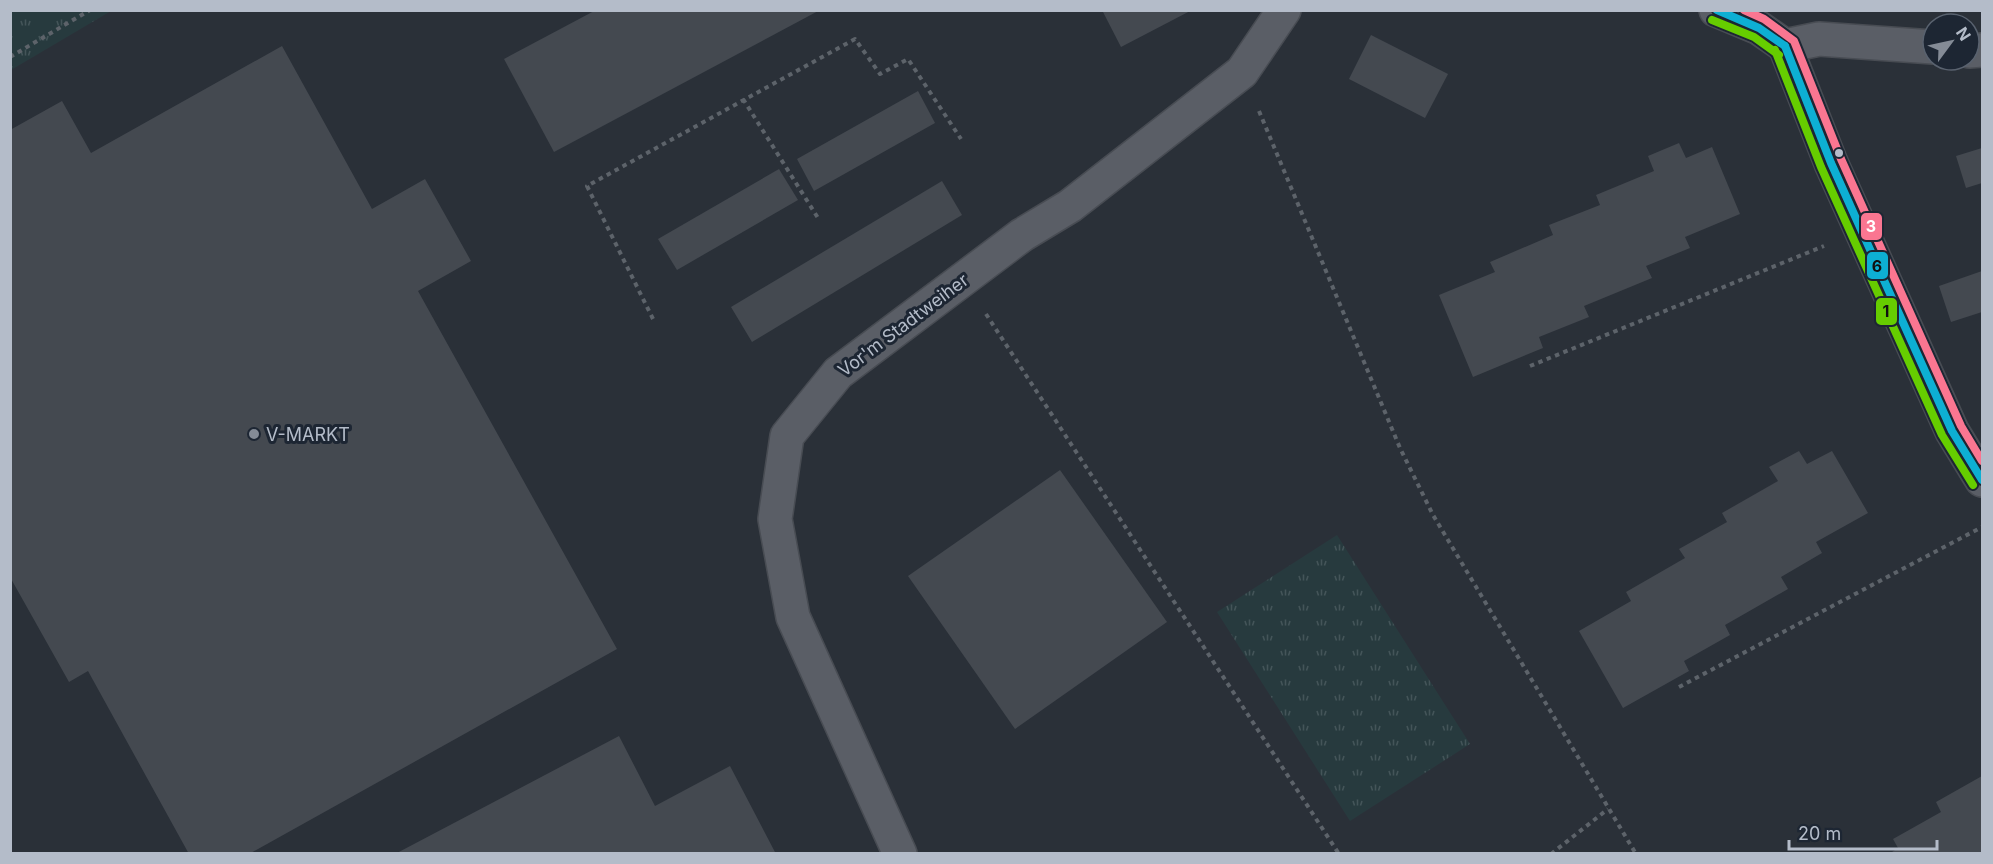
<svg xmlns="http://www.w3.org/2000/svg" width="1993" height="864" font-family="Inter,sans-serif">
<defs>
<pattern id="park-tufts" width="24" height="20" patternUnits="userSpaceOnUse" patternTransform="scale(1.5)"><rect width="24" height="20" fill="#273a3e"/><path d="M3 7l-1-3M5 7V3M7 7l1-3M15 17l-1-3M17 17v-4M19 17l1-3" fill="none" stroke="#445559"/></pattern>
</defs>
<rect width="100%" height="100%" fill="#2a3038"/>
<g fill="url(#park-tufts)">
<path d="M11 10H111V11L11 70Z"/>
<path d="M1337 535 1470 744 1350 821 1217 612Z"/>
</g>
<g fill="#444950">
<path d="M596 10H820L554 152 504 59Z"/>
<path d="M1102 10H1192L1121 47Z"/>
<path d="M1371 35 1448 74 1425 118 1349 79Z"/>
<path d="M282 46 372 209 425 179 471 261 418 291 617 649 249 854H189L88 671 69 682 10 577V130L62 101 91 153Z"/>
<path d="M918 91 935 123 814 191 797 159Z"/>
<path d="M1679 143 1686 158 1712 147 1740 214 1685 237 1690 248 1646 266 1652 278 1584 306 1589 317 1539 337 1543 348 1473 377 1439 295 1495 272 1490 262 1553 235 1549 225 1600 205 1596 195 1654 171 1648 156Z"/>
<path d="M1982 148V183L1966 188 1956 156Z"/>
<path d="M779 169 798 200 677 270 658 239Z"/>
<path d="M942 181 962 215 752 342 731 307Z"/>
<path d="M1982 271V312L1951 322 1939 286Z"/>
<path d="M1799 451 1807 464 1832 451 1868 513 1816 542 1822 553 1781 577 1788 589 1725 625 1730 635 1684 661 1689 671 1623 708 1579 631 1631 601 1626 592 1685 558 1679 549 1727 522 1722 513 1778 481 1769 467Z"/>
<path d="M1060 470 1167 622 1015 729 908 576Z"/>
<path d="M619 736 655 806 730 766 776 854H395Z"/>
<path d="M1982 776V854H1889L1898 848 1893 839 1941 812 1936 802Z"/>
</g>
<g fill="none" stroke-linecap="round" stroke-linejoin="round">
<defs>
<g id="minor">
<path d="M1716 10 1759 28 1785 46 1819 39 1933 47"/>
<path d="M1785 46 1831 163 1952 431 1982 480"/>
<path d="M1969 51 1982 50"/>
<path d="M900 854 793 617 775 519 787 436 838 373 1022 235 1070 206 1242 72 1284 10"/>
</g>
</defs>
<use href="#minor" stroke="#484c53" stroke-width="36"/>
<g stroke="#5d636a" stroke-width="4" stroke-dasharray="4.5 4.5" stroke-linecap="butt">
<path d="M10 57 90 10"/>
<path d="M743 99 818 218"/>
<path d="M1259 111 1400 448 1433 515 1636 854"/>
<path d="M986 314 1339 854"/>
<path d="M653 319 587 186 855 39 880 74 908 59 961 139"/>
<path d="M1530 366 1824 246"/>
<path d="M1679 687 1982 527"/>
<path d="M1551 854 1608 809"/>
</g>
<use href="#minor" stroke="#5a5e66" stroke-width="33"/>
<defs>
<g id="bus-1">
<path d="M1717 10 1759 28 1785 46"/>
<path d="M1785 46 1831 163 1952 431 1982 480"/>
</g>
<g id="bus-2">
<path d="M1712 20 1754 37 1779 55"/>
<path d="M1775 50 1821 167 1942 435 1973 485"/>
</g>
<path id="bus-3" d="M1744 10 1764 19 1794 41 1841 159 1961 426 1982 461"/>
</defs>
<use href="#bus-1" stroke="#1d2633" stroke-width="12"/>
<use href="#bus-2" stroke="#1d2633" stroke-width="12"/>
<use href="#bus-3" stroke="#1d2633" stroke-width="12"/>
<use href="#bus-1" stroke="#0dafd3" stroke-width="8"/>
<use href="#bus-2" stroke="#66cd00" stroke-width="8"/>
<use href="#bus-3" stroke="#fa7691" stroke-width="8"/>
</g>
<circle fill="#b4bcc9" stroke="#1d2633" stroke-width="2" cx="1839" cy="153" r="5"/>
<circle fill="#848b96" stroke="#1d2633" stroke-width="2" cx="254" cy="434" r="6"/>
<g text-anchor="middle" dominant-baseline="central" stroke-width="6" stroke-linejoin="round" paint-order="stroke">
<g font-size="18" fill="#b4bcc9" stroke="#1d2633">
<text transform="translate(903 325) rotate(-37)">Vor'm Stadtweiher</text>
</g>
<g font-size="18" fill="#b4bcc9" stroke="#1d2633" text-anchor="start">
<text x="266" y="434">V-MARKT</text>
</g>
</g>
<g stroke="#1d2633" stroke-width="2">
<rect x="1860" y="212" width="23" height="29" rx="6" fill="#fa7691"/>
<rect x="1866" y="251" width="23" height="29" rx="6" fill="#0dafd3"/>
<rect x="1875" y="297" width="23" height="29" rx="6" fill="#66cd00"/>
</g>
<g font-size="16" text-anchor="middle" font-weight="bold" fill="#fff">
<text x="1871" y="232">3</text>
</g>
<g font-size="16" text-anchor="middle" font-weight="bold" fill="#111">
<text x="1877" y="272">6</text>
<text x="1886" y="317">1</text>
</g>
<rect width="1993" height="864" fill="none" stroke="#b4bcc9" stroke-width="24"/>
<g transform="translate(1951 42) rotate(57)"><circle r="28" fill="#1d2633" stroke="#59626f" stroke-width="1.5"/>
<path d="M0-4.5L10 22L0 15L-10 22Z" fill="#848b96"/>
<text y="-9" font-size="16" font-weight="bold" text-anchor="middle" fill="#b4bcc9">N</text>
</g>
<path d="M1789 840v9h148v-9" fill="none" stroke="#b4bcc9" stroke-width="3"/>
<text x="1798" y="840" font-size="18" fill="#b4bcc9" stroke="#1d2633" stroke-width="4.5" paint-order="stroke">20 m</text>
</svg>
